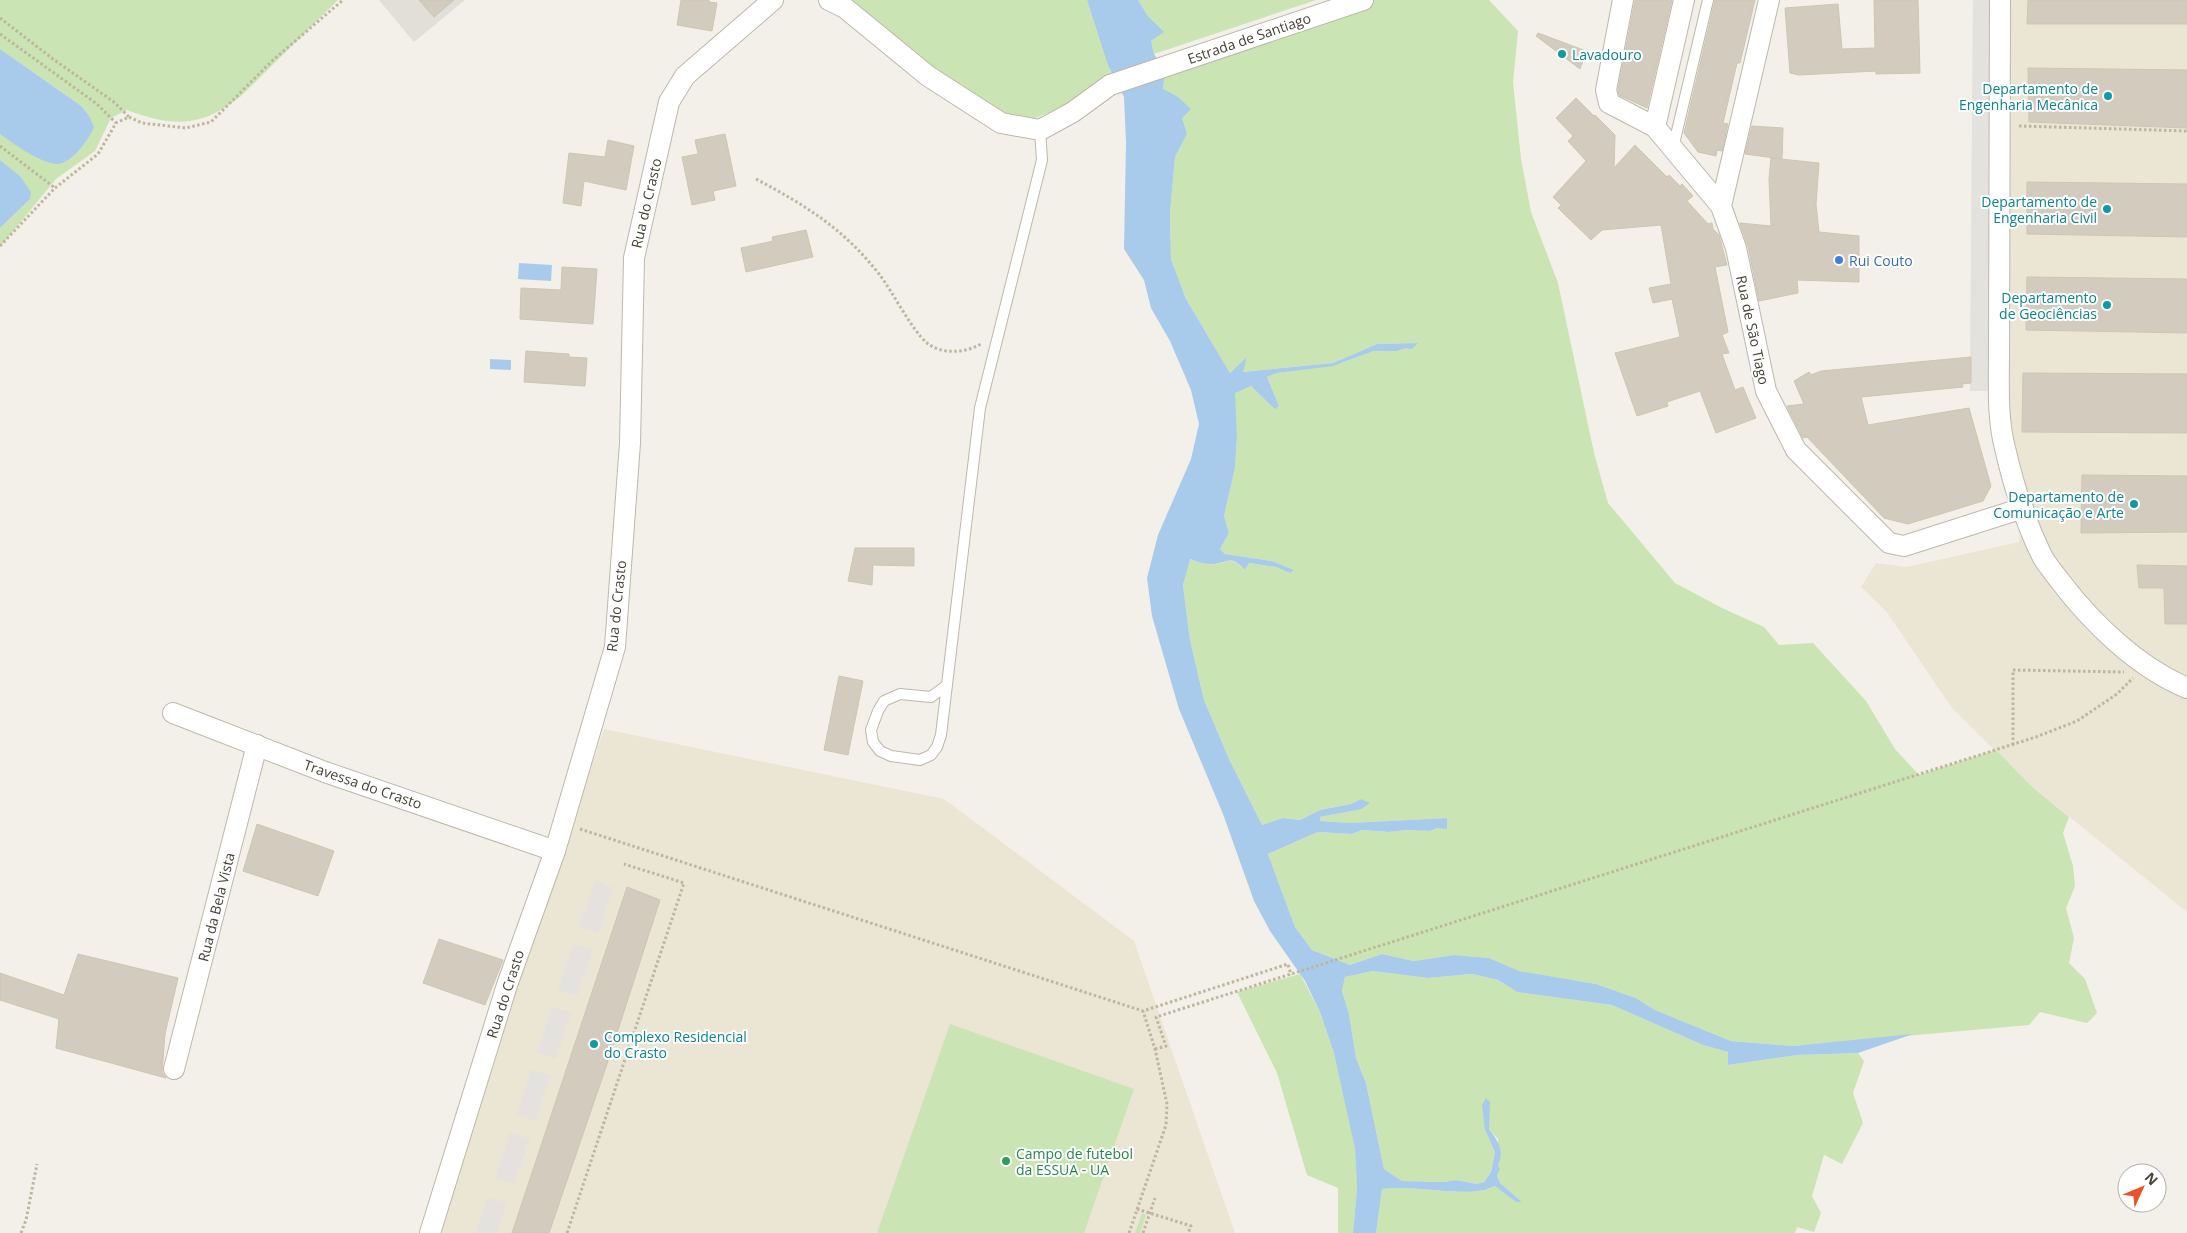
<svg xmlns="http://www.w3.org/2000/svg" width="2187" height="1233" font-family="'Open Sans',sans-serif">
<rect width="100%" height="100%" fill="#f2f0e8"/>
<path fill="#e2dfd9" d="M379 0H465L414 42Z"/>
<g fill="#ebe5d3">
<path d="M1973 0H2187V912L2030 785 1952 708 1886 611 1861 587 1876 563 1907 567 2019 542 2023 508 1991 391H1970Z"/>
<path d="M604 729 944 799 1134 941 1235 1233H437L507 1015Z"/>
</g>
<g fill="#cbe4b3">
<path d="M0 0H338L240 97C200 128 173 127 127 110L111 118 95 151 56 179 0 247V228L30 199 20 176 0 160V134L34 155 80 105 0 49Z"/>
<path d="M847 0H1087L1113 76 1061 108 1027 121 993 110 927 68Z"/>
<path d="M1138 0H1316L1154 54 1151 41 1163 32 1148 16Z"/>
<path d="M1371 0H1489L1518 31 1513 82 1521 159 1531 212 1558 283 1594 453 1608 503 1675 583 1722 608 1764 627 1779 645 1813 643 1866 701 1895 749 1919 775 1996 750 2030 785 2069 817 2063 833 2073 866 2075 886 2066 908 2074 938 2069 963 2085 979 2097 1013 2087 1023 2040 1012 2029 1025 1793 1046 1731 1041 1655 1010 1636 998 1596 984 1518 971 1489 958 1454 955 1414 961 1382 954 1350 965 1312 950 1295 927 1268 854 1318 832 1352 834 1362 830 1388 832 1408 830 1430 831 1437 828 1447 818 1350 823 1320 821V817L1362 809 1369 804 1361 799 1351 804 1320 810 1300 820 1283 818 1262 825 1229 759 1204 700 1190 640 1183 585 1189 559C1196 561 1203 564 1209 564 1227 566 1230 552 1245 570L1249 563 1276 567 1290 573 1294 570 1272 561 1225 554 1220 549 1229 533 1224 516 1235 468 1237 437 1234 393 1251 386 1279 406 1267 377 1277 373 1342 363 1374 351H1397L1418 343 1377 344 1333 363 1242 372 1247 358 1230 373 1186 299 1171 259 1170 213 1175 157 1187 134 1163 89 1165 72Z"/>
<path d="M1373 971 1428 978 1472 974 1498 980 1517 992 1612 1005 1703 1045 1728 1052V1065L1798 1055 1858 1053 1864 1061 1853 1093 1863 1123 1842 1164 1824 1155 1812 1196 1821 1213 1814 1232 1797 1227 1795 1233H1376L1382 1189C1416 1185 1451 1196 1485 1190 1488 1189 1491 1187 1495 1186L1522 1202 1500 1183 1497 1176 1500 1169 1498 1165V1139L1489 1129 1488 1125 1485 1130 1495 1152 1491 1172 1484 1182 1477 1184 1456 1180 1444 1182 1402 1181 1384 1169 1366 1083 1356 1058 1349 1014 1342 991 1345 977Z"/>
<path d="M1300 974 1320 1012 1334 1053 1349 1117 1355 1149 1357 1188 1353 1233H1338V1188L1307 1175 1277 1073 1237 992Z"/>
<path d="M950 1024 1134 1089 1084 1233H877Z"/>
<path d="M1142 1213 1146 1215 1140 1233H1135Z"/>
</g>
<g fill="#e4e2df">
<path d="M1973 0H1993L1991 391H1970Z"/>
<path d="M595 880 613 888 598 933 579 927Z"/>
<path d="M573 944 593 950 577 996 558 990Z"/>
<path d="M552 1007 571 1013 556 1059 537 1052Z"/>
<path d="M531 1070 551 1076 535 1121 516 1114Z"/>
<path d="M510 1132 530 1139 514 1184 495 1178Z"/>
<path d="M488 1197 507 1203 497 1233H476Z"/>
</g>
<g fill="#a8cbeb">
<path d="M1087 0H1138L1148 16 1164 32 1151 41 1154 54 1165 72 1163 89 1178 97 1191 109 1182 118 1187 134 1175 157 1170 213 1171 259 1186 299 1230 373 1247 357 1243 372 1333 363 1377 344 1418 343 1412 349 1406 348 1397 351H1374L1333 366 1277 373 1267 377 1279 406 1275 409 1251 386 1235 393 1237 437 1235 468 1224 516 1229 533 1220 549 1225 554 1272 561 1294 570 1290 573 1276 567 1249 563 1245 570C1230 552 1227 565 1209 564 1203 564 1196 561 1190 559L1183 585 1190 640 1204 700 1229 759 1262 825 1283 818 1300 820 1320 810 1351 804 1361 799 1370 803 1362 809 1320 817V821L1350 823 1447 818V829L1437 828 1430 831 1408 830 1388 832 1362 830 1352 834 1318 832 1268 854 1295 927 1312 950 1350 965 1382 954 1414 961 1454 955 1489 958 1519 971 1596 984 1636 998 1655 1010 1731 1041 1793 1046 1913 1034 1858 1053 1798 1055 1728 1065V1052L1703 1045 1612 1005 1517 992 1498 980 1472 974 1428 978 1373 971 1345 977 1342 991 1349 1014 1356 1058 1366 1083 1384 1169 1402 1181 1444 1182 1456 1180 1477 1184 1484 1182 1491 1172 1495 1152 1485 1130 1482 1105 1486 1098 1490 1102 1489 1129C1497 1139 1505 1151 1498 1165L1500 1169 1497 1176 1500 1183 1522 1202H1516L1495 1186C1491 1187 1488 1189 1485 1190 1451 1196 1416 1185 1382 1189L1376 1233H1353L1357 1188 1355 1149 1334 1053 1320 1012 1305 981 1270 931 1254 901 1223 814 1179 709 1152 616 1147 578 1158 535 1191 459 1199 424 1191 390 1170 341 1151 308 1144 280 1124 249 1126 142 1124 97 1108 65Z"/>
<path d="M0 49 80 105 89 116 94 127C89 139 71 165 56 164 39 162 14 144 0 134Z"/>
<path d="M0 160 20 176 31 192 30 199 0 228Z"/>
<path d="M519 263 552 265 551 281 518 279Z"/>
<path d="M490 359 511 360V370L490 369Z"/>
</g>
<g fill="#d3ccbe" stroke="#cec5b2">
<path d="M419 0H454L434 17Z"/>
<path d="M681 0H709V2L717 3 712 31 677 25Z"/>
<path d="M1635 0H1672L1647 108 1619 95 1618 90Z"/>
<path d="M1715 0H1755L1740 63H1737L1723 123 1728 124 1722 151 1717 150 1716 156 1698 152 1684 133Z"/>
<path d="M1874 0H1918L1920 73 1876 74V71L1799 75 1790 73 1785 8 1838 4 1842 49 1875 48Z"/>
<path d="M2028 0H2187V24H2027Z"/>
<path d="M1538 33 1586 51 1580 69 1536 36Z"/>
<path d="M2028 68 2187 70V128L2029 122Z"/>
<path d="M1576 98 1594 116 1595 115 1615 135 1614 168 1635 145 1667 177 1669 175 1680 186 1682 184 1693 196 1687 201 1708 224 1712 223 1713 229 1719 235 1727 265 1715 267 1728 332 1722 335 1729 353 1722 354 1735 390 1743 387 1756 418 1716 433 1700 391 1667 402 1668 406 1637 416 1615 353 1680 337 1672 299 1653 303 1649 288 1671 284 1661 225 1602 230 1591 240 1558 208 1561 205 1553 197 1586 161 1568 141 1573 136 1556 118Z"/>
<path d="M1752 126 1783 128 1782 159 1745 154Z"/>
<path d="M725 134 736 186 713 191 715 200 692 205 682 157 698 154 695 140Z"/>
<path d="M608 140 634 146 626 190 584 181 581 206 563 203 569 153 605 157Z"/>
<path d="M1771 158 1819 163 1816 204 1819 232 1859 236V282L1797 280 1798 293 1759 301 1748 246 1740 224V223L1771 226 1769 179Z"/>
<path d="M2027 182 2187 184V237L2027 234Z"/>
<path d="M806 230 813 257 746 272 741 248 773 241 772 237Z"/>
<path d="M562 267 597 269 593 324 520 319 521 288 561 290Z"/>
<path d="M2027 277 2187 279V333L2026 330Z"/>
<path d="M526 351 569 354V357L587 358 585 386 524 382Z"/>
<path d="M1971 357V383L1962 384 1963 387 1861 397 1868 425 1969 408 1991 486 1983 501 1908 524 1884 518 1807 437 1803 438 1787 406 1804 404 1794 381 1809 372 1811 375 1821 371Z"/>
<path d="M2023 373 2187 374V433L2022 432Z"/>
<path d="M2082 475 2187 476V532L2081 533Z"/>
<path d="M855 548H914V566L873 565 872 585 848 581Z"/>
<path d="M2137 565 2187 566V624H2165L2164 588H2139Z"/>
<path d="M839 676 863 681 848 755 824 750Z"/>
<path d="M257 824 334 851 318 896 243 871Z"/>
<path d="M627 887 660 900 606 1067 549 1233H512Z"/>
<path d="M439 939 503 960 485 1005 423 983Z"/>
<path d="M78 954 178 978 165 1034 162 1072 166 1078 56 1048 59 1019 0 1000V973L64 995Z"/>
</g>
<g fill="none" stroke-linecap="round" stroke-linejoin="round">
<defs>
<g id="service">
<path d="M1673 148 1708 0"/>
<path d="M947 685 931 697 900 694 884 701 878 711 871 730 873 742 880 751 891 756 920 760 931 755 937 747 941 735 980 408 1042 160 1040 130"/>
</g>
<g id="minor">
<path d="M829 0 845 8 928 76 1001 123 1040 130 1073 112 1110 85 1363 0"/>
<path d="M1623 0 1606 90 1609 103 1655 127 1721 206"/>
<path d="M1769 0 1721 206 1736 248 1766 391 1796 450 1889 543 1904 546 2023 508"/>
<path d="M2000 0 1999 353C1999 384 1997 418 2005 448 2013 484 2026 523 2042 556 2047 565 2054 573 2060 581 2092 623 2137 667 2187 688"/>
<path d="M1655 127 1684 0"/>
<path d="M173 713 325 772 555 851"/>
<path d="M174 1069 257 745"/>
<path d="M430 1233 507 985 555 851 615 647 630 443 634 258 669 102 685 76 773 0"/>
</g>
</defs>
<use href="#service" stroke="#bdb8ab" stroke-width="12"/>
<use href="#minor" stroke="#bdb8ab" stroke-width="22"/>
<g stroke="#beb59d" stroke-width="3" stroke-dasharray="2.5 2.5" stroke-linecap="butt">
<path d="M0 18 53 59 114 102 129 117"/>
<path d="M0 34 97 104 116 123"/>
<path d="M2019 126 2187 131"/>
<path d="M0 146 55 188"/>
<path d="M756 179C805 205 844 229 879 274 893 292 911 329 927 343 942 355 965 353 981 344"/>
<path d="M0 246 55 188 98 154 116 123 129 117 142 123 186 128 211 122 272 61 343 0"/>
<path d="M2013 745V670L2124 672"/>
<path d="M580 829 1143 1011 1288 964 1291 975"/>
<path d="M1155 1049 1166 1046 1156 1017 2036 737 2077 721 2117 694 2133 678"/>
<path d="M1137 1209 1191 1226 1188 1233"/>
<path d="M21 1233 26 1220 37 1164"/>
<path d="M567 1233 684 883 624 864"/>
<path d="M1129 1233 1166 1125 1167 1104 1155 1049 1143 1011"/>
<path d="M1143 1233 1155 1198"/>
</g>
<use href="#service" stroke="#fff" stroke-width="10"/>
<use href="#minor" stroke="#fff" stroke-width="20"/>
</g>
<g fill="#0f9aa8" stroke="#fff" stroke-width="2">
<circle cx="1562" cy="54" r="5"/>
<circle cx="2108" cy="96" r="5"/>
<circle cx="2107" cy="209" r="5"/>
<circle cx="2107" cy="305" r="5"/>
<circle cx="2134" cy="504" r="5"/>
<circle cx="594" cy="1044" r="5"/>
</g>
<circle fill="#3f7fe0" stroke="#fff" stroke-width="2" cx="1839" cy="260" r="5"/>
<circle fill="#2e9e5b" stroke="#fff" stroke-width="2" cx="1006" cy="1161" r="5"/>
<g text-anchor="middle" dominant-baseline="central" stroke-width="4" stroke-linejoin="round" paint-order="stroke">
<g font-size="14" fill="#454137" stroke="#fff">
<text transform="translate(1249 38) rotate(-19)">Estrada de Santiago</text>
<text transform="translate(646 203) rotate(-77)">Rua do Crasto</text>
<text transform="translate(1753 330) rotate(78)">Rua de São Tiago</text>
<text transform="translate(616 606) rotate(-84)">Rua do Crasto</text>
<text transform="translate(363 784) rotate(19)">Travessa do Crasto</text>
<text transform="translate(216 907) rotate(-76)">Rua da Bela Vista</text>
<text transform="translate(505 994) rotate(-72)">Rua do Crasto</text>
</g>
<g font-size="14" fill="#0d838f" stroke="#fff" text-anchor="end">
<text x="1572" y="54" text-anchor="start">Lavadouro</text>
<text x="2098" y="88">Departamento de<tspan x="2098" dy="16">Engenharia Mecânica</tspan></text>
<text x="2097" y="201">Departamento de<tspan x="2097" dy="16">Engenharia Civil</tspan></text>
<text x="2097" y="297">Departamento<tspan x="2097" dy="16">de Geociências</tspan></text>
<text x="2124" y="496">Departamento de<tspan x="2124" dy="16">Comunicação e Arte</tspan></text>
<text x="604" y="1036" text-anchor="start">Complexo Residencial<tspan x="604" dy="16">do Crasto</tspan></text>
</g>
<g font-size="14" fill="#366cbe" stroke="#fff" text-anchor="start">
<text x="1849" y="260">Rui Couto</text>
</g>
<g font-size="14" fill="#27864d" stroke="#fff" text-anchor="start">
<text x="1016" y="1153">Campo de futebol<tspan x="1016" dy="16">da ESSUA - UA</tspan></text>
</g>
</g>
<g transform="translate(2142 1188) rotate(46)"><circle r="24" fill="#ffffff" stroke="#b5b3af"/>
<path d="M0-4L9 19L0 12L-9 19Z" fill="#ea5227"/>
<text y="-8" font-size="14" font-weight="bold" text-anchor="middle" fill="#454137">N</text>
</g>
</svg>
